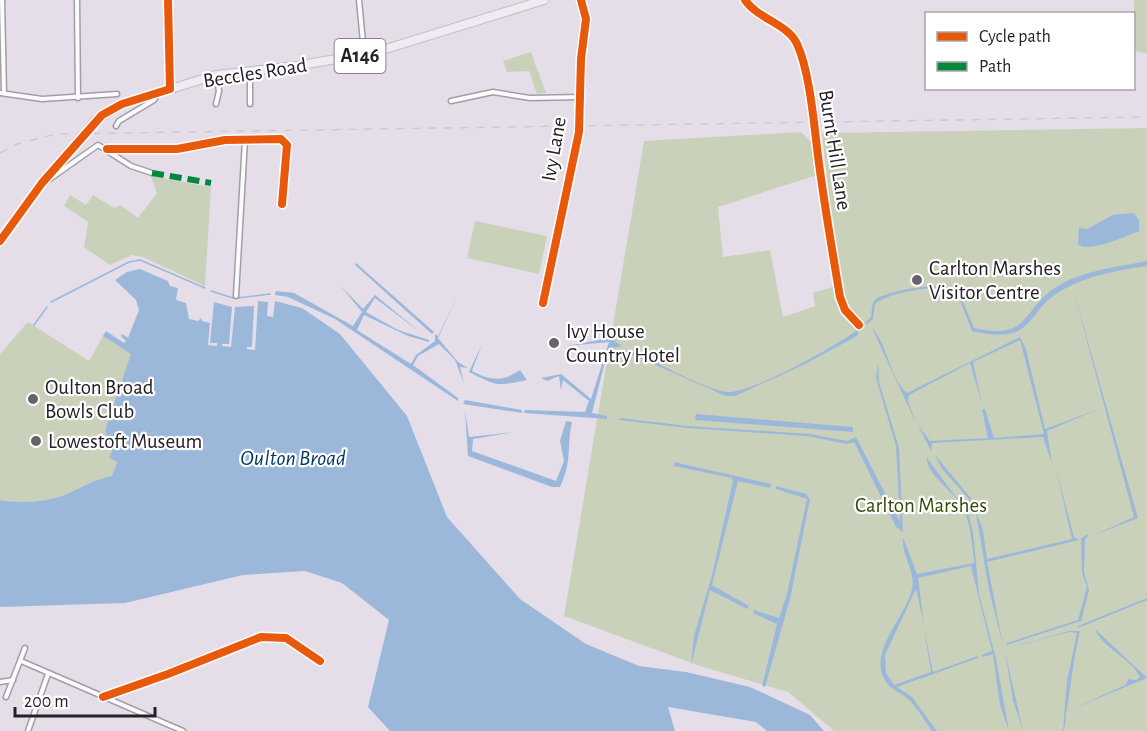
<svg xmlns="http://www.w3.org/2000/svg" width="1147" height="731" font-family="'Alegreya Sans',sans-serif">
<rect width="100%" height="100%" fill="#e5dee9"/>
<g fill="#cad1bb">
<path d="M1134 0H1147V53L1134 51Z"/>
<path d="M531 52 546 93 537 94 529 71 507 72 503 61Z"/>
<path d="M1147 128V731H834L788 692 700 666 564 616 644 141 801 132 812 143 817 175 718 207 723 257 770 250 783 317 815 306 813 293 839 285 822 133Z"/>
<path d="M151 176 211 187 205 286 143 257 132 255 110 265 84 247 88 222 64 206 70 195 86 205 93 195 114 208 120 205 138 218 157 193Z"/>
<path d="M475 221 547 236 539 274 467 258Z"/>
<path d="M28 322 89 361 103 336 132 354 106 427 117 439 109 458 117 461 112 476C95 478 85 487 69 493 48 502 22 504 0 500V354Z"/>
</g>
<g fill="#9bb8da">
<path d="M1133 213 1139 220V231C1128 235 1089 254 1078 244L1079 228 1087 229 1113 215Z"/>
<path d="M1147 261V266C1120 270 1090 275 1066 288 1021 311 1040 346 972 331L957 293C944 282 888 292 875 304L873 319 867 324 865 323 871 317C872 311 871 303 876 299 890 290 944 281 958 290L974 328C1032 341 1020 309 1058 286 1084 270 1118 267 1147 261Z"/>
<path d="M356 263 434 332 432 334 355 265Z"/>
<path d="M140 269 168 281 170 286 178 288 176 300 186 303 189 319 198 321 201 318 202 321 210 323 208 345 217 346V343H210L214 302 232 307 229 344H222V346L231 347 235 307 254 306 252 347H247V349L255 350 258 301 268 302 267 316 273 317 275 301 302 308 340 334 407 416 447 517 520 599 586 644 639 666 686 672 750 687 810 715 824 731H767L756 722 668 707 675 731H390L368 707 389 620 342 583 305 571 243 575 125 603 0 607V500C22 504 48 502 69 493 85 486 95 479 112 476L117 462 109 458 117 439 106 435V427L131 354 103 336 106 331 124 343 126 341 121 336 122 334 128 338 139 310 136 300 115 280 127 272Z"/>
<path d="M340 285 363 309 375 295 420 332 375 298 366 312 398 330 429 340V342L408 336 364 315 357 330 411 364 416 355 435 341V334L438 336 458 295 438 338 458 362 468 368 460 367 464 383 455 360 439 344 418 356 413 365 458 398V401L335 319 288 297 275 295 276 291 294 293 353 326 362 312Z"/>
<path d="M1073 289 1138 518 1092 536 1134 517Z"/>
<path d="M872 328C888 345 890 379 907 393L1020 337 1026 349 1045 429 1099 409 1047 431 1052 464 1043 437 932 443 931 451 918 425 930 441 988 438 982 409H985L994 438 1044 434 1020 340 973 362 982 404 970 363 909 395 908 401 916 423Z"/>
<path d="M856 331 859 332 857 336 805 364 735 396H726L626 352V350L635 352C656 362 708 391 728 392 751 394 835 346 856 331Z"/>
<path d="M610 338 622 346 613 348 607 354 592 413 607 416V419L524 413 525 410 585 412 589 401 563 380 561 390 559 376 547 381 541 378 561 374 591 399 609 342 567 346Z"/>
<path d="M482 344 472 371C491 381 502 382 520 370L527 380C496 386 499 387 469 372Z"/>
<path d="M878 362 879 382 899 448 903 532 896 527 854 442 847 444 807 436 687 428 619 420 620 418 688 426 810 434 847 441 856 437 900 522 896 446 876 378Z"/>
<path d="M465 400 522 410V413L463 404Z"/>
<path d="M465 410 469 437 514 432 473 439 472 451 556 481 564 461 560 441 566 421 572 422C566 449 573 459 560 487H552L468 456Z"/>
<path d="M696 414 853 427V432L695 420Z"/>
<path d="M935 455 970 497 983 530 987 559 1072 539 1056 469 1074 537 1079 540 987 562 1003 645 989 590 976 514 969 499 942 469Z"/>
<path d="M927 458 968 513 973 532 979 594 996 659 1009 731 1000 705 993 654 982 657V655L992 651 971 566 918 578 924 624 916 589 885 655 886 673 894 685 931 672 924 628 933 672 978 656V658L897 687 912 697 937 731H932C924 720 917 707 907 698 900 692 891 690 886 682 866 653 906 617 912 589 916 571 901 556 903 537L917 574 974 563C972 543 971 520 960 503 951 490 926 473 927 458Z"/>
<path d="M674 462 771 484 770 488 738 481 712 585 749 606 747 609 710 590 691 665 694 636 712 575 733 481 732 478 674 466Z"/>
<path d="M776 486 806 494 810 499 790 599 765 687 762 686 777 624 753 613 754 610 779 618 787 594 807 499 776 489Z"/>
<path d="M1089 534 1085 540 1084 572 1089 590 1081 621 1007 645V643L1078 620 1087 587 1082 573 1081 538Z"/>
<path d="M1147 598V600L1078 628V626Z"/>
<path d="M1095 629 1147 678 1070 710 1125 685 1129 679 1136 680 1140 677C1130 657 1103 649 1095 629Z"/>
<path d="M1069 631H1080C1073 659 1071 688 1066 714 1065 721 1066 726 1063 731L1067 681 1077 633 1069 632 1009 648Z"/>
<path d="M1005 651 1023 731 1013 700Z"/>
</g>
<g fill="none" stroke-linecap="round" stroke-linejoin="round">
<g stroke="#9bb8da" stroke-width="1.5">
<path d="M211 291 233 298"/>
<path d="M238 298 270 294"/>
<path d="M51 302 129 262 140 260 205 288"/>
<path d="M34 325 47 307"/>
</g>
<defs>
<g id="street">
<path d="M2 0 4 93"/>
<path d="M77 0 78 98"/>
<path d="M359 0 364 53"/>
<path d="M745 0C758 19 788 24 797 44 810 72 814 125 818 156 824 203 832 250 840 297L845 310 859 325"/>
<path d="M216 75 219 91 216 104"/>
<path d="M0 93 42 99 117 94"/>
<path d="M451 101 493 92 530 98 580 97"/>
<path d="M250 104V72"/>
<path d="M580 120 581 59 586 19 581 0"/>
<path d="M116 126 119 121 154 100 157 95"/>
<path d="M107 149H177L225 140 281 139 287 145 282 204"/>
<path d="M47 181 98 145 131 166 152 173"/>
<path d="M236 296 245 140"/>
<path d="M543 303 579 132"/>
<path d="M21 661 183 731"/>
<path d="M0 682 13 680"/>
<path d="M6 697 25 648"/>
<path d="M103 697 168 674 261 637 286 638 320 661"/>
<path d="M28 731 48 674"/>
</g>
<g id="highway">
<path d="M168 0 170 89"/>
<path d="M96 120 122 104 216 75 296 66 376 52 544 0"/>
<path d="M0 241 42 183 82 137"/>
</g>
</defs>
<use href="#street" stroke="#a39ea6" stroke-width="7"/>
<use href="#highway" stroke="#c2bec4" stroke-width="10"/>
<use href="#street" stroke="#fbfafc" stroke-width="4"/>
<use href="#highway" stroke="#eeebf2" stroke-width="8"/>
<path stroke="#cccacc" stroke-width="1.5" stroke-dasharray="8 8" stroke-linecap="butt" d="M0 153 17 144 56 134 1147 117"/>
<defs>
<path id="street-bridge" d="M579 132 580 120"/>
<path id="highway-bridge" d="M82 137 96 120"/>
</defs>
<use href="#street-bridge" stroke="#a39ea6" stroke-width="7" stroke-linecap="butt"/>
<use href="#highway-bridge" stroke="#c2bec4" stroke-width="10" stroke-linecap="butt"/>
<use href="#street-bridge" stroke="#fbfafc" stroke-width="4"/>
<use href="#highway-bridge" stroke="#eeebf2" stroke-width="8"/>
<path stroke="#00873e" stroke-width="6" stroke-dasharray="12 6" stroke-linecap="butt" d="M152 173 211 183"/>
<defs>
<g id="cycleway">
<path d="M745 0C758 19 788 24 797 44 810 72 814 125 818 156 824 203 832 250 840 297L845 310 859 325"/>
<path d="M107 149H177L225 140 281 139 287 145 282 204"/>
<path d="M0 241 42 183 102 115 122 104 170 89 168 0"/>
<path d="M543 303 579 132 581 59 586 19 581 0"/>
<path d="M103 697 168 674 261 637 286 638 320 661"/>
</g>
</defs>
<use href="#cycleway" stroke="#fff" stroke-width="11"/>
<use href="#cycleway" stroke="#e8590c" stroke-width="8"/>
</g>
<g fill="#68626c" stroke="#fff" stroke-width="2">
<circle cx="917" cy="280" r="6"/>
<circle cx="554" cy="343" r="6"/>
<circle cx="33" cy="399" r="6"/>
<circle cx="36" cy="441" r="6"/>
</g>
<g text-anchor="middle" dominant-baseline="central" stroke-width="4.5" stroke-linejoin="round" paint-order="stroke">
<rect fill="#fff" stroke="#666368" stroke-width="1.5" x="334.5" y="39" width="51" height="34" rx="4.5"/>
<g font-size="20" font-weight="bold" fill="#252028">
<text x="360" y="56">A146</text>
</g>
<g font-size="21" fill="#252028" stroke="#fff">
<text transform="translate(255 73) rotate(-9)">Beccles Road</text>
<text transform="translate(554 149) rotate(-80)">Ivy Lane</text>
<text transform="translate(835 150) rotate(81)">Burnt Hill Lane</text>
</g>
<g font-size="21" fill="#252028" stroke="#fff" text-anchor="start">
<text x="929" y="268">Carlton Marshes<tspan x="929" dy="24">Visitor Centre</tspan></text>
<text x="566" y="331">Ivy House<tspan x="566" dy="24">Country Hotel</tspan></text>
<text x="45" y="387">Oulton Broad<tspan x="45" dy="24">Bowls Club</tspan></text>
<text x="48" y="441">Lowestoft Museum</text>
</g>
<g font-size="21" fill="#36490a" stroke="#fff">
<text x="921" y="505">Carlton Marshes</text>
</g>
<g font-size="22" font-style="italic" fill="#01355e" stroke="#fff">
<text x="293" y="458">Oulton Broad</text>
</g>
</g>
<rect x="925" y="12" width="210" height="78" fill="#ffffff" stroke="#a8a6a9" stroke-width="1.5"/>
<rect x="937" y="32" width="30" height="9" fill="#e8590c" stroke="#a8a6a9" stroke-width="1.5"/>
<text x="979" y="42" font-size="18" fill="#252028">Cycle path</text>
<rect x="937" y="62" width="30" height="9" fill="#00873e" stroke="#a8a6a9" stroke-width="1.5"/>
<text x="979" y="72" font-size="18" fill="#252028">Path</text>
<path d="M15 707v9h140v-9" fill="none" stroke="#252028" stroke-width="3"/>
<text x="24" y="707" font-size="18" fill="#252028" stroke="#ffffff" stroke-width="4.5" paint-order="stroke">200 m</text>
</svg>
